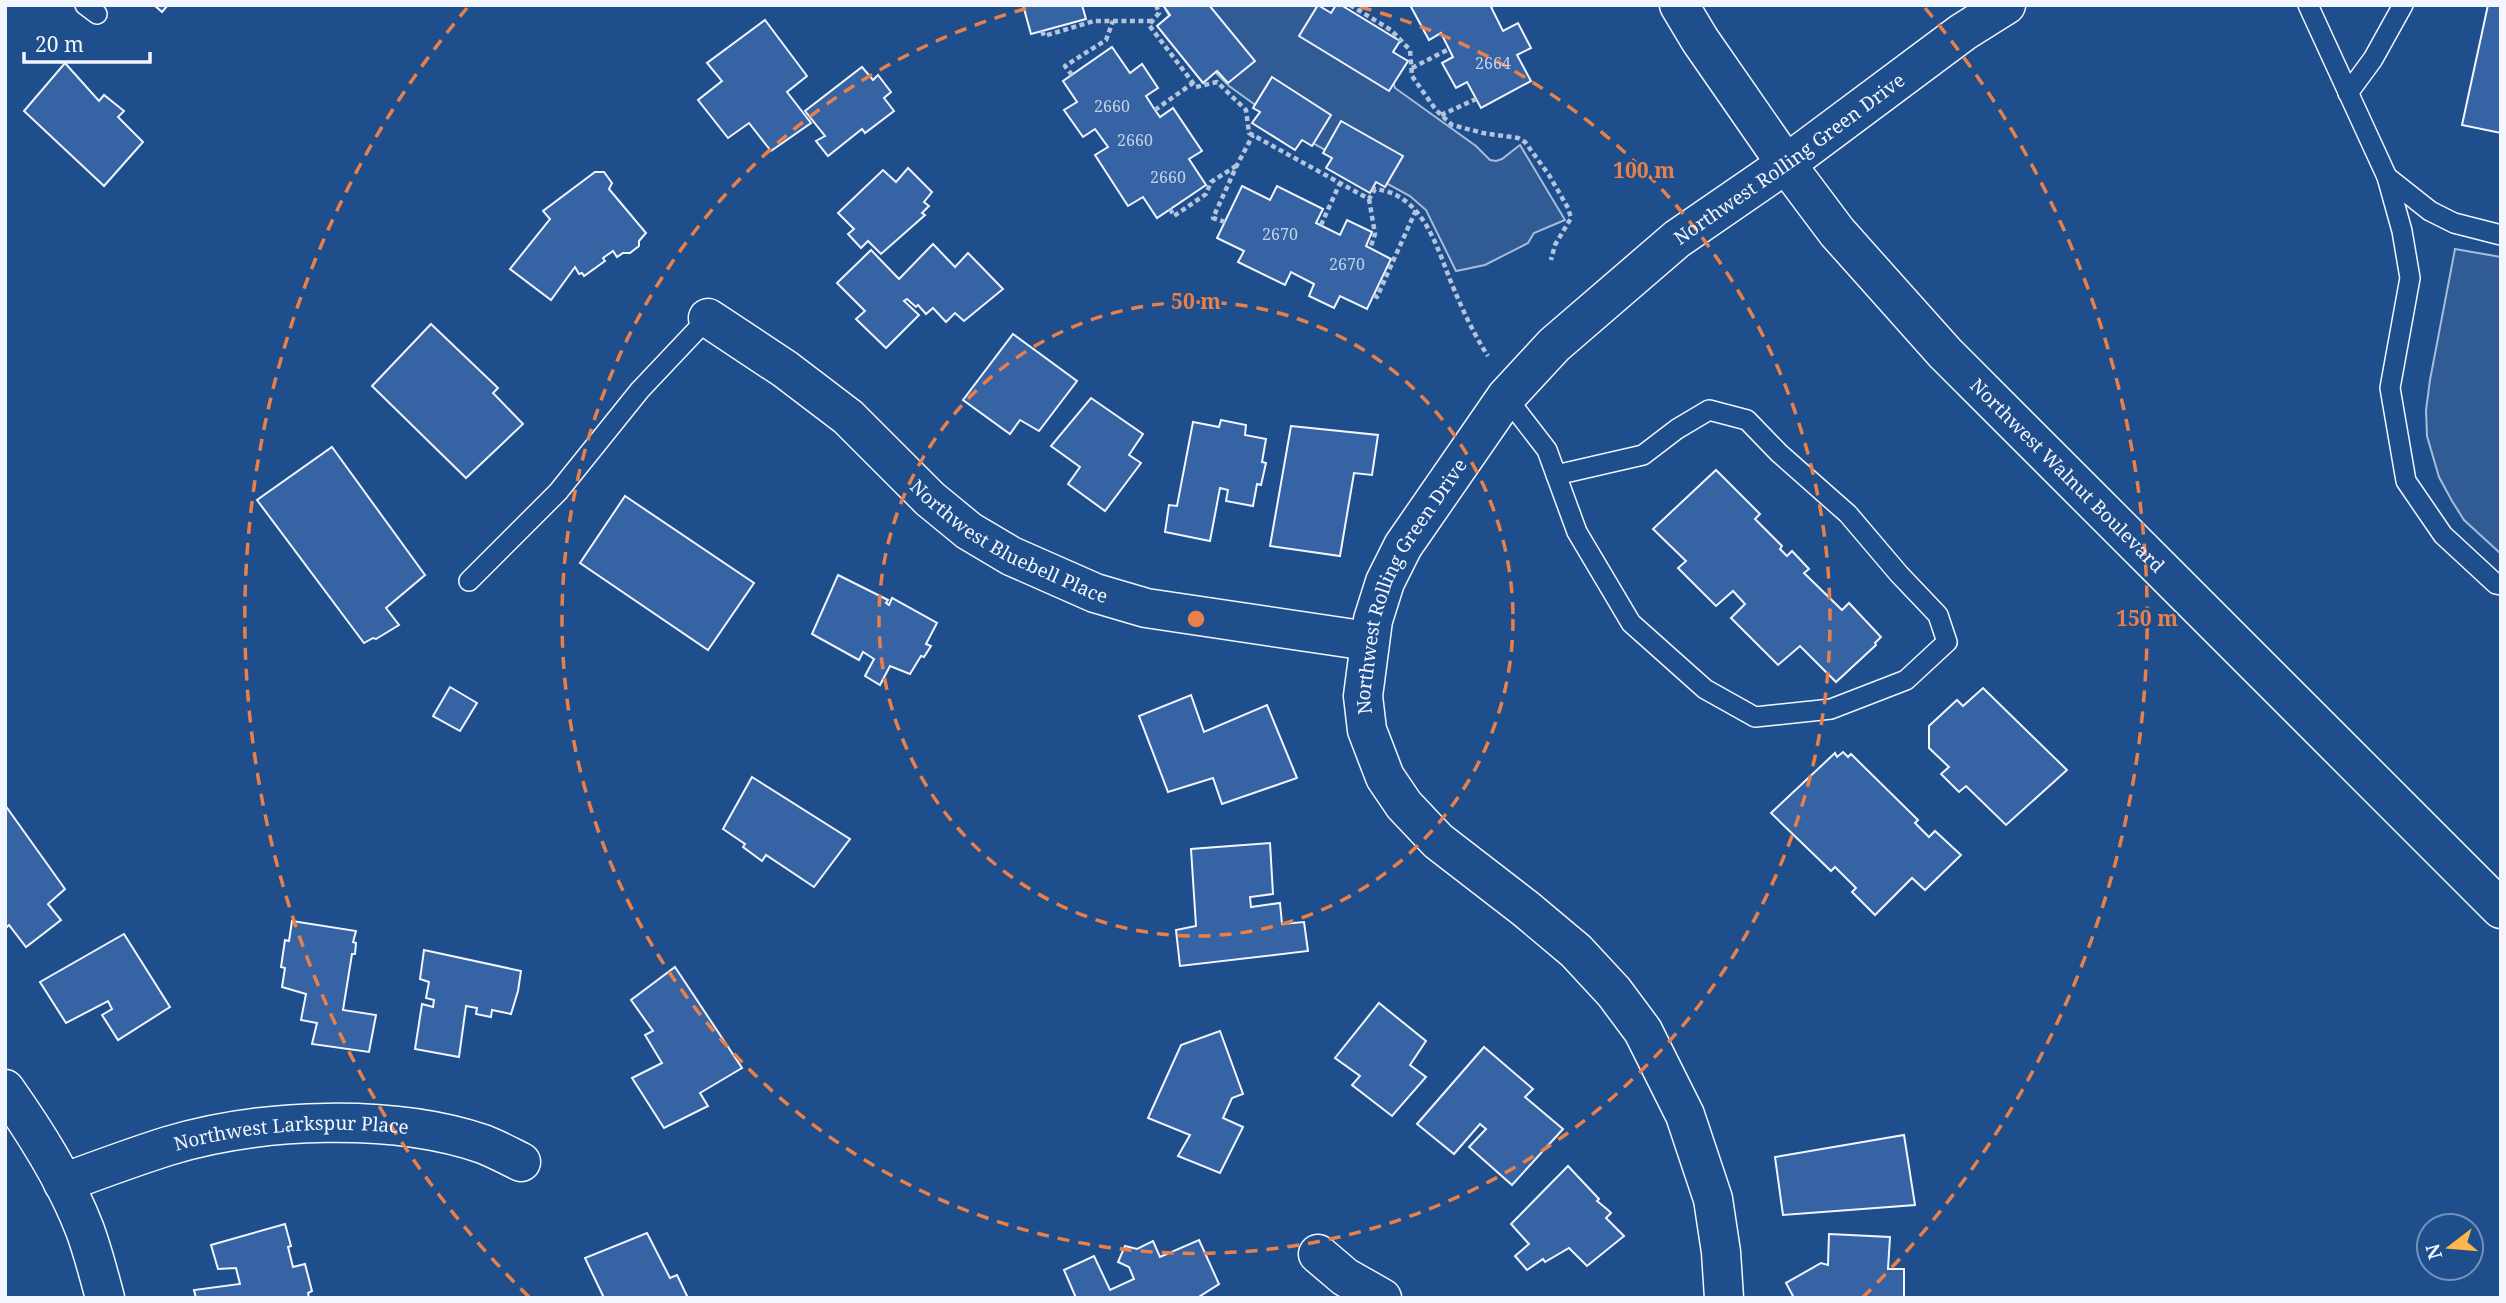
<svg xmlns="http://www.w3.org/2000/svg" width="2506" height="1303" font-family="'Noto Serif',serif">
<rect width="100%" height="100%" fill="#1f4e8c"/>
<g fill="#305b95" stroke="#a8bbd7" stroke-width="2">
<path d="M1163 5H1313L1400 64 1393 82 1395 88 1476 146 1490 160 1496 161 1502 159 1520 145 1565 220 1534 233 1528 243 1485 265 1456 271 1426 210 1410 196 1294 133 1229 86 1183 40Z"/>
<path d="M2455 249 2501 257V554L2464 520 2452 501 2439 477 2427 436 2426 410 2430 380Z"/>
</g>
<g fill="#3563a3" stroke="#f2f6ff" stroke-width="2">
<path d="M154 5H168L162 12Z"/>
<path d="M1023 5H1082L1086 19 1031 34Z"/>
<path d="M1163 5H1209L1255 61 1228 83 1217 71 1203 83 1157 26 1170 15Z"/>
<path d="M1318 5 1331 13 1336 5H1341L1400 41 1393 52 1408 61 1389 91 1299 36Z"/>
<path d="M1410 5H1495L1491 7 1503 31 1518 23 1531 48 1517 55 1531 81 1481 108 1467 82 1456 88 1442 63 1453 57 1441 33 1429 40Z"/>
<path d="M2488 5H2501V133L2462 125Z"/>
<path d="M765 20 807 76 787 92 811 123 771 151 749 123 728 138 698 100 722 81 707 63Z"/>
<path d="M1112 47 1130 73 1142 64 1158 88 1146 96 1155 110 1160 117 1173 108 1202 151 1189 159 1206 185 1157 218 1143 197 1128 206 1095 155 1108 147 1095 129 1083 137 1064 110 1077 102 1063 81Z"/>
<path d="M65 63 99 101 104 95 124 111 118 117 143 142 104 186 24 111Z"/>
<path d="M862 67 873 80 878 75 891 92 884 98 894 111 865 133 862 129 828 156 816 141 825 136 805 111Z"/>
<path d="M1272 77 1331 115 1312 146 1302 140 1295 150 1252 123 1260 112 1253 108Z"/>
<path d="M1341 121 1403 156 1385 187 1376 182 1370 193 1326 168 1332 158 1323 153Z"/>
<path d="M908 168 932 192 924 202 929 206 922 213 925 215 881 254 868 241 861 248 848 234 854 229 838 213 883 170 896 182Z"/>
<path d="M595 172H604L612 183 609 189 646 233 639 241V246L630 253H623L617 257 613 251 603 258 605 261 584 276 582 273 579 274 575 267 551 300 510 269 550 219 543 211Z"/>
<path d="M1242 186 1270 200 1277 186 1323 209 1316 223 1340 235 1347 220 1372 232 1366 246 1391 259 1367 309 1340 296 1334 308 1309 296 1314 284 1291 272 1285 285 1238 262 1244 251 1217 238Z"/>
<path d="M933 244 955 267 968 253 1003 289 964 321 955 313 946 322 933 308 926 314 918 305 916 307 907 299 904 301 919 315 886 348 856 319 865 311 837 283 871 250 899 279Z"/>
<path d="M431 324 498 388 493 393 523 424 466 478 372 386Z"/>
<path d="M1013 334 1077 381 1039 431 1020 420 1010 434 963 400Z"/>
<path d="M1091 398 1143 434 1129 455 1141 463 1105 511 1068 484 1080 467 1051 446Z"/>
<path d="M1221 420 1246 425 1245 435 1266 439 1262 462 1266 463 1261 485 1257 484 1253 506 1226 501 1228 490 1220 488 1210 541 1165 532 1169 505 1177 506 1193 422 1219 427Z"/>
<path d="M1291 426 1378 435 1372 475 1354 473 1340 556 1270 546Z"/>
<path d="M332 447 425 575 386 608 399 625 376 639 373 638 364 643 257 500Z"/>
<path d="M1716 470 1760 514 1755 519 1782 546 1780 549 1787 556 1792 551 1809 569 1804 573 1842 610 1849 603 1881 637 1875 643 1876 645 1836 682 1800 646 1778 665 1731 618 1745 604 1733 591 1716 606 1678 568 1686 561 1653 529Z"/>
<path d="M625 496 754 583 708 650 580 563Z"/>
<path d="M838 575 888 600 886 603 889 605 892 598 937 623 926 644 931 646 924 657 921 656 910 674 890 666 880 685 865 676 874 659 863 652 859 660 812 634Z"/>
<path d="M450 687 477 703 460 731 433 716Z"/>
<path d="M1983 688 2067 770 2006 825 1966 786 1959 792 1941 774 1949 767 1929 748V726L1957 700 1963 706Z"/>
<path d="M1191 695 1204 732 1267 705 1297 778 1222 804 1213 778 1168 792 1139 716Z"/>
<path d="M1843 752 1848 757 1851 754 1918 820 1915 823 1929 837 1935 831 1961 855 1925 890 1912 878 1875 915 1852 892 1856 888 1835 867 1831 871 1771 813 1835 753 1837 757Z"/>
<path d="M752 777 850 839 814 887 766 855 762 861 743 847 745 844 723 829Z"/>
<path d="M5 805 65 889 48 904 61 920 26 947 9 925 5 929Z"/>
<path d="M1270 843 1273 894 1250 897 1251 907 1280 903 1282 924 1304 922 1308 951 1180 966 1176 930 1196 926 1191 849Z"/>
<path d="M292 921 356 931 353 942 356 943 355 954H352L343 1010 376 1015 369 1052 312 1044 317 1023 301 1020 306 994 282 987 285 968 281 967 285 940 289 941Z"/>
<path d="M124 934 170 1007 118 1040 102 1015 112 1009 108 1001 66 1023 40 982Z"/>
<path d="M424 950 521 971 518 991 511 1014 492 1010 491 1017 476 1014 477 1008 466 1006 459 1057 415 1049 422 1004 433 1007 434 1000 426 998 429 982 420 979Z"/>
<path d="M675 967 742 1068 700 1093 708 1106 664 1128 632 1078 662 1063 645 1035 653 1031 631 1000Z"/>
<path d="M1379 1003 1426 1041 1410 1065 1426 1077 1392 1116 1352 1085 1360 1076 1335 1058Z"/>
<path d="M1220 1031 1243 1094 1232 1098 1223 1118 1243 1127 1220 1173 1178 1156 1190 1135 1148 1118 1181 1045Z"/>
<path d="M1484 1047 1533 1089 1525 1097 1563 1129 1512 1185 1469 1147 1486 1129 1480 1124 1454 1154 1417 1124Z"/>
<path d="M1904 1135 1915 1205 1783 1215 1775 1157Z"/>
<path d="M1568 1166 1599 1199 1597 1201 1608 1210 1611 1213 1606 1218 1624 1236 1587 1266 1569 1248 1545 1262 1543 1259 1527 1270 1515 1256 1529 1244 1511 1224Z"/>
<path d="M285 1224 291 1246 288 1247 293 1267 305 1264 312 1291 308 1293 309 1298H196L194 1290 240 1284 236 1268 218 1269 211 1245Z"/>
<path d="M647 1233 670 1278 677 1275 688 1298H604L585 1258Z"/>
<path d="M1829 1234 1890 1237 1888 1269H1904V1298H1794L1786 1283 1821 1263 1828 1265Z"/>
<path d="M1199 1240 1219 1284 1197 1298H1076L1064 1270 1094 1256 1110 1290 1134 1279 1129 1267 1118 1262 1125 1246 1137 1249 1153 1241 1160 1257Z"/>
</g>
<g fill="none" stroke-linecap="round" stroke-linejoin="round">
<defs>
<g id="lane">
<path d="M85 5 97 14"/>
<path d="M2308 5 2387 177 2402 231 2410 278 2390 388 2406 481 2443 535 2496 584 2501 585"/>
<path d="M2348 93 2373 59 2403 5"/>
<path d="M2387 177 2430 211 2454 223 2501 235"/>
<path d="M1506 397 1547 450 1577 532 1631 623 1705 689 1755 717 1831 709 1906 680 1947 642 1938 615 1899 574 1848 514 1779 453 1747 420 1709 410 1677 429 1643 455 1556 475"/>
<path d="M469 581 558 492 640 390 708 318"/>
</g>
<g id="street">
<path id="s1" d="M708 318 785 369 848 417 930 499 969 531 1011 556 1095 593 1146 608 1368 641"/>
<path d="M5 1089C36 1133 66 1180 85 1230 93 1252 99 1275 105 1298"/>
<path id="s2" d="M63 1183C98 1170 133 1157 168 1146 260 1118 392 1113 483 1144 496 1149 509 1156 521 1162"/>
<path d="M1318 1254 1345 1277 1382 1298"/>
<path id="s3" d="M1724 1298 1721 1252 1713 1199 1685 1115 1643 1031 1614 992 1576 951 1526 909 1438 841 1404 805 1385 777 1367 730 1363 696 1373 620 1385 582 1403 546 1506 397 1554 345 1677 239 1786 164 1963 32 2006 5"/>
</g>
<g id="primary">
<path id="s4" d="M1679 5 1700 40 1786 164 1837 232 1945 353 2501 909"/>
</g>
</defs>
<use href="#lane" stroke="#f2f6ff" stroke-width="22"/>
<use href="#street" stroke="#f2f6ff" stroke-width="41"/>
<use href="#primary" stroke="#f2f6ff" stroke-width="41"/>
<g stroke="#b3c4dc" stroke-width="4.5" stroke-dasharray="5 3.5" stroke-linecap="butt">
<path d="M1156 5 1159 13 1149 25 1196 87 1217 82 1246 110 1249 133 1369 199 1375 189C1427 195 1438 254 1456 294 1465 315 1475 336 1488 356"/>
<path d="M1350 5 1391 30 1410 50 1412 76 1436 110 1452 125 1483 133 1518 138 1525 142 1549 175 1568 208 1571 218 1555 245 1551 260"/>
<path d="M1042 31 1044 36 1094 21H1151"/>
<path d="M1412 68 1449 49"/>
<path d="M1072 75 1065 66 1106 40 1113 21"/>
<path d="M1155 110 1193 83"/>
<path d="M1441 115 1476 99"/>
<path d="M1369 199 1375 234 1370 249"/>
<path d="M1170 209 1174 216 1206 194 1211 182 1236 166"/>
<path d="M1225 222 1213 218 1237 165 1253 135"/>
<path d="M1321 225 1340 183"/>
<path d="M1374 295 1377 297 1416 210"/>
</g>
<use href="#lane" stroke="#1f4e8c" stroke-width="19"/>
<use href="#street" stroke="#1f4e8c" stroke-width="38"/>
<use href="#primary" stroke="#1f4e8c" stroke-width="38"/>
</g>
<g fill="none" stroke="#ea8049" stroke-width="3.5" stroke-dasharray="12 9">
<circle cx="1196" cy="619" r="317"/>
<path d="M1360 7A634 634 0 1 1 1032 7"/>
<path d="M529 1297A951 951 0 0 1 467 8M1925 8A951 951 0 0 1 1863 1297"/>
</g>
<g text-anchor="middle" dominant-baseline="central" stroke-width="5" stroke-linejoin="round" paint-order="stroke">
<g font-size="16" fill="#c3d1e8">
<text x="1493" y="63">2664</text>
<text x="1112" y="106">2660</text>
<text x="1135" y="140">2660</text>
<text x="1168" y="177">2660</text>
<text x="1280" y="234">2670</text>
<text x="1347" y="264">2670</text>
</g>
<g font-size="19" fill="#f2f6ff" stroke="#1f4e8c">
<text stroke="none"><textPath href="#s3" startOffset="1440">Northwest Rolling Green Drive</textPath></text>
<text stroke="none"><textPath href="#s4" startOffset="612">Northwest Walnut Boulevard</textPath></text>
<text stroke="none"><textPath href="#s1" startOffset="378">Northwest Bluebell Place</textPath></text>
<text stroke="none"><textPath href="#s3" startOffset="852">Northwest Rolling Green Drive</textPath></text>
<text stroke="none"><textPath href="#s2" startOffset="236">Northwest Larkspur Place</textPath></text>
</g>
</g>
<circle cx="1196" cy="619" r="10" fill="#ea8049" stroke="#1f4e8c" stroke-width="3.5"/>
<g font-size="21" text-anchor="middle" font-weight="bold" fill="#ea8049" stroke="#1f4e8c" stroke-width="5" stroke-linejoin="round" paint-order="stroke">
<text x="1644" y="178">100 m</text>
<text x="1196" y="309">50 m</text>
<text x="2147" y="626">150 m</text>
</g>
<rect width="2506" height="1303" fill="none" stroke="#f2f6ff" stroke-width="14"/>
<g transform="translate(2450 1247) rotate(254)"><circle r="33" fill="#1f4e8c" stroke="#7391ba" stroke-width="2"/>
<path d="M0-5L12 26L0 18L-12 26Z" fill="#ffb74d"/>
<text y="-10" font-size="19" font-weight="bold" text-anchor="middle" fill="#f2f6ff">N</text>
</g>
<path d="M24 52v10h126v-10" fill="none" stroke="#f2f6ff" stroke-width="3.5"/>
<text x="35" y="52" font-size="21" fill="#f2f6ff" stroke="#1f4e8c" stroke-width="5" paint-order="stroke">20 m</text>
</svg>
